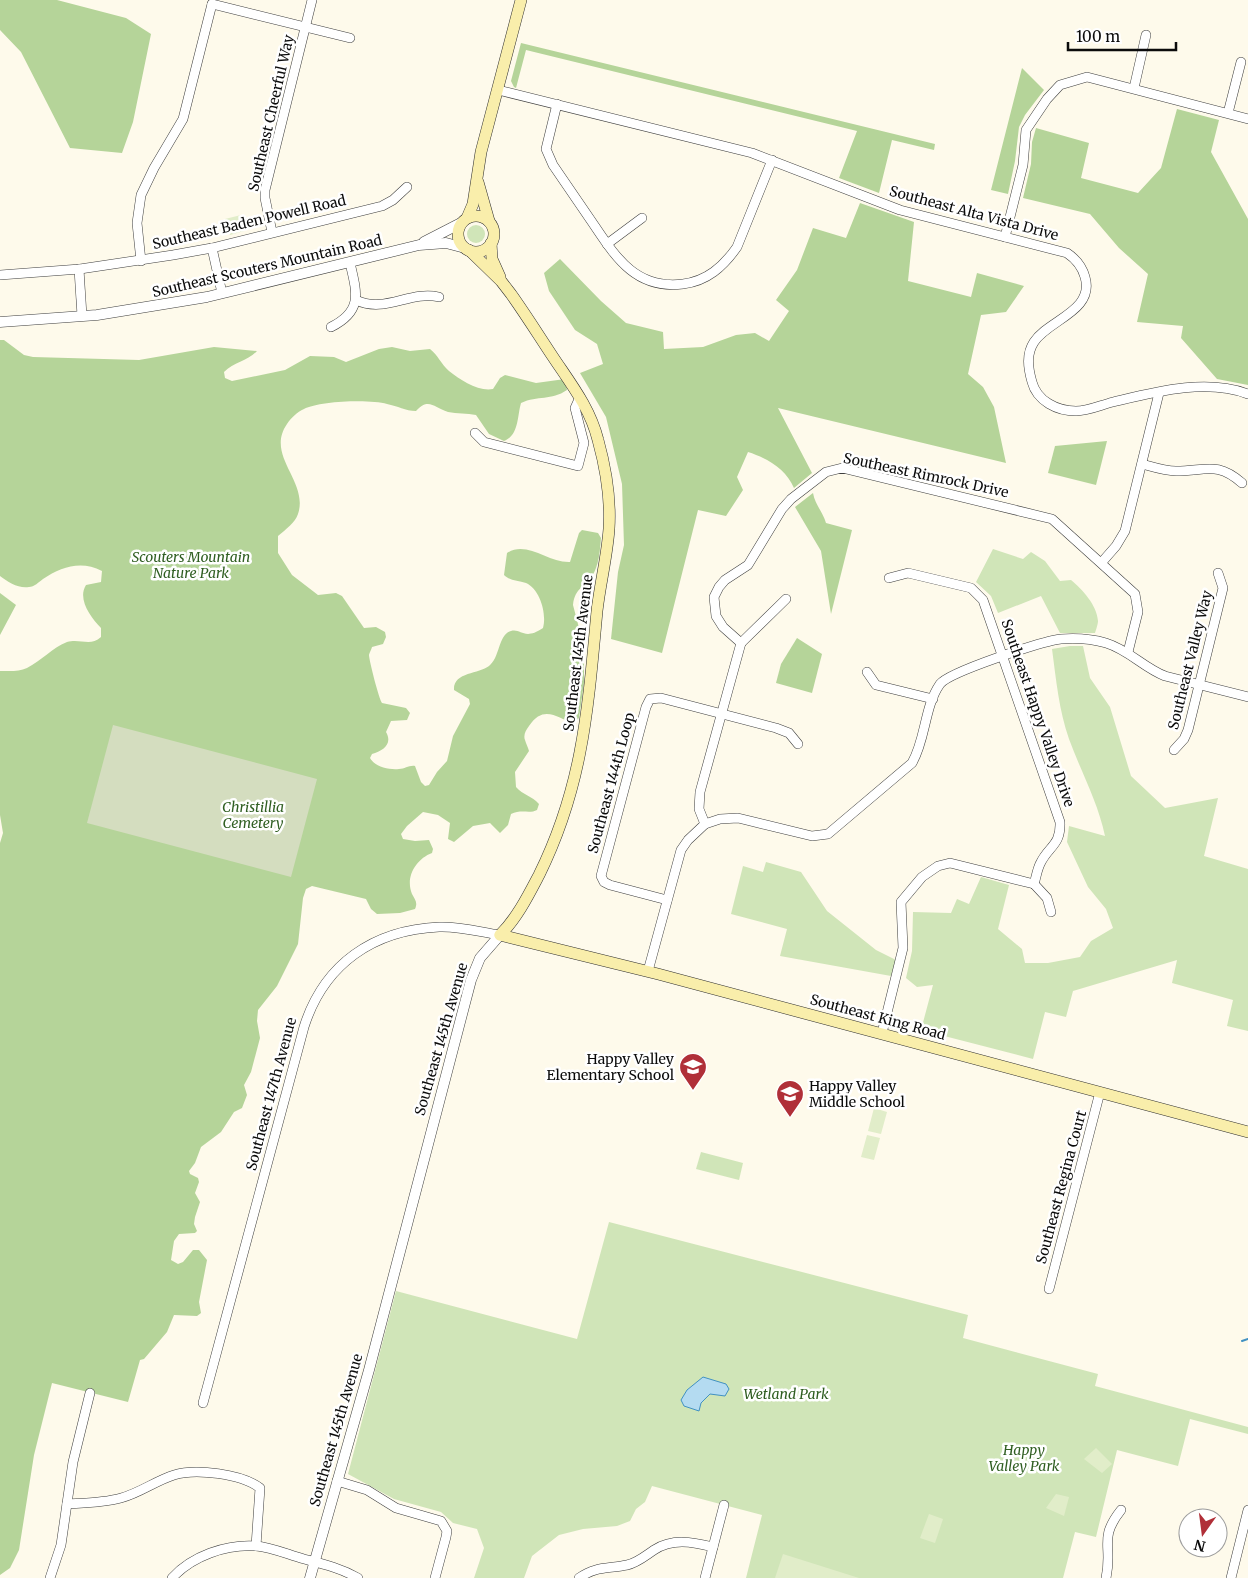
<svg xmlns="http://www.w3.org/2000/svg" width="1248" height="1578" font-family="Merriweather,serif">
<rect width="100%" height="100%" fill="#fefaeb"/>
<g fill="#d0e5b8">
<circle cx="476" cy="234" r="9"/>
<path d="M993 549 1023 559 1031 552 1045 561 1060 581 1071 580C1082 589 1097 605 1098 621 1098 624 1096 630 1095 633H1060L1041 596 998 613 991 596 976 582Z"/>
<path d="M1070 646H1083L1090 678 1110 707 1131 776 1165 808 1218 798 1204 856 1248 869V1031L1227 1026 1233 1000 1172 983 1177 960 1073 991 1066 1017 1045 1012 1033 1059 921 1030 933 985 917 987 906 978 912 951 913 912 951 913 957 899 969 904 981 877 1009 885 998 929 1022 949 1025 963H1048L1080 957 1091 941 1113 928 1106 909 1088 887 1067 842 1069 826 1105 836C1098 802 1081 772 1069 739 1059 711 1056 679 1052 649Z"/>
<path d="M766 862 801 872 827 911 876 950 896 960 891 976 780 956 787 929 731 914 743 866 763 872Z"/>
<path d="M701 1152 743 1163 739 1180 696 1169Z"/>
<path d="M609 1222 968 1315 963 1338 1098 1374 1095 1386 1248 1427V1434L1190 1419 1178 1466 1117 1450 1096 1537 1075 1532 1063 1578H746L762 1515 652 1486 645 1502 636 1509 630 1521 617 1526 583 1529 559 1535 532 1556 524 1578H474L484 1548 477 1529 453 1523 441 1512 394 1499 348 1474 396 1291 577 1339Z"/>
</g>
<g fill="#b5d499">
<path d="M0 0H57L126 18 151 34 133 122 122 153 70 148 21 52 0 30Z"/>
<path d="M521 43 935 144 934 150 892 140 879 193 839 178 857 131 526 50 516 88 514 87 511 81Z"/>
<path d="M1022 68 1044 90 1025 115 1019 127 1015 161 1008 194 991 190Z"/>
<path d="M1177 109 1219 120 1211 152 1248 219V385L1217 379 1181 338 1183 326 1137 322 1148 274 1119 248 1090 214 1023 198 1031 164 1032 142 1036 128 1089 143 1081 178 1138 193 1161 168Z"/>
<path d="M860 203 914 222 908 281 971 297 977 273 1024 286 1006 312 981 315 968 374 983 387 994 407 1006 463 778 408 812 473 794 488C786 469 767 458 748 452L737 477 743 490 726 516 698 510 662 653 611 639 618 572 624 545 622 484 606 417 580 373 603 364 597 344 575 330 549 291 544 273 560 259 601 301 626 323 663 332 664 349 703 347 736 335 755 333 769 341 789 311 776 300 797 270 813 228 846 238Z"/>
<path d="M0 340H4L24 355 33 357 139 360 214 347 257 351C248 361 234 362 224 372L225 378 232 381 285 370 310 356 334 357 346 362 379 349 392 347 410 351 430 349C438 355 441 364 449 371 460 380 479 392 493 389L500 378 505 375 536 383 565 379 567 390C551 401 538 395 521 403 517 417 519 435 504 441L489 434 476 415C467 413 457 414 448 412 434 408 429 397 416 411 405 411 398 406 387 404 370 399 319 401 304 409 297 412 291 418 287 424 265 456 309 481 298 514 295 523 286 529 278 536V553L292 575 318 595 336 593 342 596 364 628 376 627 385 632 386 637 383 644 372 647C372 648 369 654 369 655 369 660 379 699 382 703L406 708 410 713 407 720 391 721 386 732C393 744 383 751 372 754L370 758C375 767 389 770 399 769 405 769 409 765 415 766L421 782 425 786 429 785 437 772 447 761 453 736 470 704 469 699 454 690C453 672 479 674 489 666 500 658 498 635 511 631 521 628 524 641 543 628 547 614 540 589 526 583 518 580 510 581 504 575L507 553C527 540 548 563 570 562L579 533 582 530 598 533 601 538C600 550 599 566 592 576 585 588 575 587 573 605L584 647V683L579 718C566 731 548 697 529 726 526 730 523 735 525 740 526 744 528 747 529 751L515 772 516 787C523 795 532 796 539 804L537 810C530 814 521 809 511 814L508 825 500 833 490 823 473 826 454 842 448 839 450 823 438 815 423 812 407 826 401 834 403 839 415 841 429 840 433 849 432 853C416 859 405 877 412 894 415 900 418 902 415 909L400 913 377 914 371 909 366 899 312 886 306 889 303 898 298 944 277 986 258 1010 257 1021 260 1038 251 1072 244 1085 247 1095 242 1108 234 1112 221 1132 201 1147 195 1163 189 1171 190 1174 198 1178 199 1182 195 1193 200 1202 195 1217 194 1224 197 1231 195 1233 179 1234 174 1241 171 1260 178 1264 183 1262 193 1250H199L207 1260 199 1302 201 1313 197 1316 174 1315 167 1332 144 1359 140 1360 128 1402 52 1383 34 1455 19 1550 10 1568 0 1575V843L3 833 0 815V671C9 671 19 672 27 668 41 661 52 648 67 642 80 638 90 647 101 637V628C91 618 77 599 86 585L101 582 102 571C81 560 61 567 43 579 39 582 34 587 29 587 19 589 8 582 0 576Z"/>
<path d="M1107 441 1096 485 1048 473 1055 446Z"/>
<path d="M813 493C815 505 823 512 826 523L852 530 831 614 821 551 795 507Z"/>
<path d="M0 593 16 605 0 635Z"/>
<path d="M797 638 822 654 812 693 776 683 781 664Z"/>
</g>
<path fill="#d4ddbf" d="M113 725 317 779 291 877 87 823Z"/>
<g fill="#e1edc9">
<path d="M241 215 244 231 230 235 225 219Z"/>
<path d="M874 1108 887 1112 881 1134 868 1131Z"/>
<path d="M867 1135 880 1138 874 1160 861 1157Z"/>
<path d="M1096 1448 1112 1464 1102 1473 1084 1459Z"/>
<path d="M1056 1494 1069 1497 1064 1516 1046 1508Z"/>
<path d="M929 1514 943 1519 935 1543 920 1538Z"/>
<path d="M783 1554 859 1578H775Z"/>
</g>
<path fill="#b4dbf1" stroke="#4191c2" d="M703 1377 726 1384 729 1389 725 1396 710 1394 701 1403 699 1411 684 1406 681 1400 687 1390Z"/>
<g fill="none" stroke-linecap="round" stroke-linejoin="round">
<path stroke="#4191c2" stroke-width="2" d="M1242 1341 1248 1339"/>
<defs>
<g id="minor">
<path d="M212 4 350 38"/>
<path d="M1134 88 1146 35"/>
<path d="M498 90 752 153 900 210 1067 253C1076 259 1082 266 1085 277 1095 311 1048 320 1034 342 1026 354 1028 368 1032 382 1037 401 1057 411 1076 411 1088 411 1101 405 1113 402 1155 392 1206 378 1248 394"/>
<path d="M557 104 546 149 553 165C566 184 579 203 592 222 615 256 635 290 683 284 707 281 723 267 737 247L772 160"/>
<path d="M1228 113 1241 62"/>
<path d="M272 232 265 198V190L312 0"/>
<path d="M1005 237 1023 165 1026 130 1047 99 1060 85 1087 77 1248 119"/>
<path d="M607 244 642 218"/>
<path d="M212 248 222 293"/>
<path d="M141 261 137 223 141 195 154 168 183 119 212 4"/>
<path d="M79 269 82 316"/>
<path d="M0 275 80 269 173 255 212 248 382 206 393 200 407 187"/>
<path d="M356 300C385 314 410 290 439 297"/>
<path d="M331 327C363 311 357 293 350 263"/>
<path d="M475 433 484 442 578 466 584 443 575 408 580 397"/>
<path d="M1142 464C1153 467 1165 471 1176 471 1206 471 1217 461 1242 483"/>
<path d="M1102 562 1116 546 1125 531 1159 393"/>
<path d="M741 643 786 599"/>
<path d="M867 672 876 685 933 699"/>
<path d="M1174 750 1184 739 1188 730 1223 588 1218 573"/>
<path d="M705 824 699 809 700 792 741 643 723 627 716 616 714 597 719 587 725 580 748 565 782 509 791 499 826 472 842 468 1052 519 1135 594 1138 612 1128 652"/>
<path d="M1034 884 1047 898 1051 912"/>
<path d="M667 900 610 885 604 882 601 876 646 707 650 699 661 698 776 728 789 733 798 744"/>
<path d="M648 971 681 850 688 840 705 824 720 819 738 818 812 836 828 834 912 763C926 739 924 707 940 684 949 672 1043 641 1061 639 1075 638 1092 639 1106 643 1129 650 1144 668 1165 676L1248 697"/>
<path d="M882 1033 903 948 901 902 922 877 938 866 950 863 1034 884C1036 878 1037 870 1040 864 1048 846 1061 846 1060 822L983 600 971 588 908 573 889 578"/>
<path d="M1049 1289 1100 1092"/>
<path d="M203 1403 304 1027C324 964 373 930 439 927 459 926 480 932 500 935"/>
<path d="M337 1481 367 1490 396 1508 441 1521 447 1531 446 1537 435 1578"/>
<path d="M67 1504C85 1503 103 1503 121 1498 140 1493 155 1481 174 1475 196 1468 242 1474 260 1488L256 1546"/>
<path d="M50 1578 61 1545 73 1462 90 1393"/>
<path d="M172 1578C192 1556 226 1544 256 1546 271 1547 289 1555 304 1559 323 1564 340 1568 358 1578"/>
<path d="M579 1578C596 1566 608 1569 627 1565 637 1563 645 1556 654 1550 673 1538 692 1542 713 1547"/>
<path d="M705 1578 724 1505"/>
<path d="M1106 1578C1113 1546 1098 1539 1121 1510"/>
<path d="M1231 1578 1248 1510"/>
</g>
<g id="tertiary">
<path d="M424 242 461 223"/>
<path d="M0 322 97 315 207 297 419 245 446 243 465 248"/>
<path d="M310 1578 369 1370 471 980 480 958 500 935"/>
</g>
<g id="secondary">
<path d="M478 182 489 221"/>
<circle cx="476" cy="234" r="18"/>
<path d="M467 218 473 204 481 152 521 0"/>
<path d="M491 243 492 259 500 277"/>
<path d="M469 250 501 281 511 294C526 315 539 336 553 357 571 384 590 408 598 440 606 469 611 499 609 529 607 557 600 584 597 611 588 708 583 786 539 875 528 896 517 918 500 935"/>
<path d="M500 935 658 974 1248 1132"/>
</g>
</defs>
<use href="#minor" stroke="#3e3e3e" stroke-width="10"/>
<use href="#tertiary" stroke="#3e3e3e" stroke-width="11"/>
<use href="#secondary" stroke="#2d2d2d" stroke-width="12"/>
<use href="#minor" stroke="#fff" stroke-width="9"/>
<use href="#tertiary" stroke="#fff" stroke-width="10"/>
<use href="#secondary" stroke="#f9eeab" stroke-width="11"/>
</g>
<defs>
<symbol id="school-pin" viewBox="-11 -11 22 30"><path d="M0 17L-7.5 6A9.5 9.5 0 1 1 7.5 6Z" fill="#b02f38" stroke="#fff"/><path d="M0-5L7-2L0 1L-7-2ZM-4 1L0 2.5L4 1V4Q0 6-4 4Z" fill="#fff"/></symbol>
</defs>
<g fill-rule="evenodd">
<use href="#school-pin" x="677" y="1051" width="32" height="43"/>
<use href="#school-pin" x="774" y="1078" width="32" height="43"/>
</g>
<g text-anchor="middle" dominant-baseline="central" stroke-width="5" stroke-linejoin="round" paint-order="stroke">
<g font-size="14" fill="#0b0b0b" stroke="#fff">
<text transform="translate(271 113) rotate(-77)">Southeast Cheerful Way</text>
<text transform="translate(974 213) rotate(15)">Southeast Alta Vista Drive</text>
<text transform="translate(249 222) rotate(-13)">Southeast Baden Powell Road</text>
<text transform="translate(267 266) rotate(-13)">Southeast Scouters Mountain Road</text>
<text transform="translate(926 475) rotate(12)">Southeast Rimrock Drive</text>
<text transform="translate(578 653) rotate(-83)">Southeast 145th Avenue</text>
<text transform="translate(1190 660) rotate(-76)">Southeast Valley Way</text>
<text transform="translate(1038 713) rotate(71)">Southeast Happy Valley Drive</text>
<text transform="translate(611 783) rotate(-75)">Southeast 144th Loop</text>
<text transform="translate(878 1017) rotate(15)">Southeast King Road</text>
<text transform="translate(441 1039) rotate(-74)">Southeast 145th Avenue</text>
<text transform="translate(271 1094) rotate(-75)">Southeast 147th Avenue</text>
<text transform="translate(1061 1187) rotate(-75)">Southeast Regina Court</text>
<text transform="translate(336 1430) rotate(-74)">Southeast 145th Avenue</text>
</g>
<g font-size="14" font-style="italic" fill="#2f5e21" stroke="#fff">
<text x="191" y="557">Scouters Mountain<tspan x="191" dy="16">Nature Park</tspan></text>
<text x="253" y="807">Christillia<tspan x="253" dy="16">Cemetery</tspan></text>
<text x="786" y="1394">Wetland Park</text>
<text x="1024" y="1450">Happy<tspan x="1024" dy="16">Valley Park</tspan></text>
</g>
<g font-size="14" fill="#0b0b0b" stroke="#fff" text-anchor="end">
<text x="674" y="1059">Happy Valley<tspan x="674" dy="16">Elementary School</tspan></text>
<text x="809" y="1086" text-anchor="start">Happy Valley<tspan x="809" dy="16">Middle School</tspan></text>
</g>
</g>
<g transform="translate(1203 1533) rotate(194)"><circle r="24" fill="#ffffff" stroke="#9d9d9d"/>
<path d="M0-4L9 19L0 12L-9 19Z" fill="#b02f38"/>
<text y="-8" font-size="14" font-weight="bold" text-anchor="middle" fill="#0b0b0b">N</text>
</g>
<path d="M1068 42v8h108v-8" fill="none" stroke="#0b0b0b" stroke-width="2.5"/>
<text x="1076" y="42" font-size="15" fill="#0b0b0b" stroke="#ffffff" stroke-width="4" paint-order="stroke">100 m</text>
</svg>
